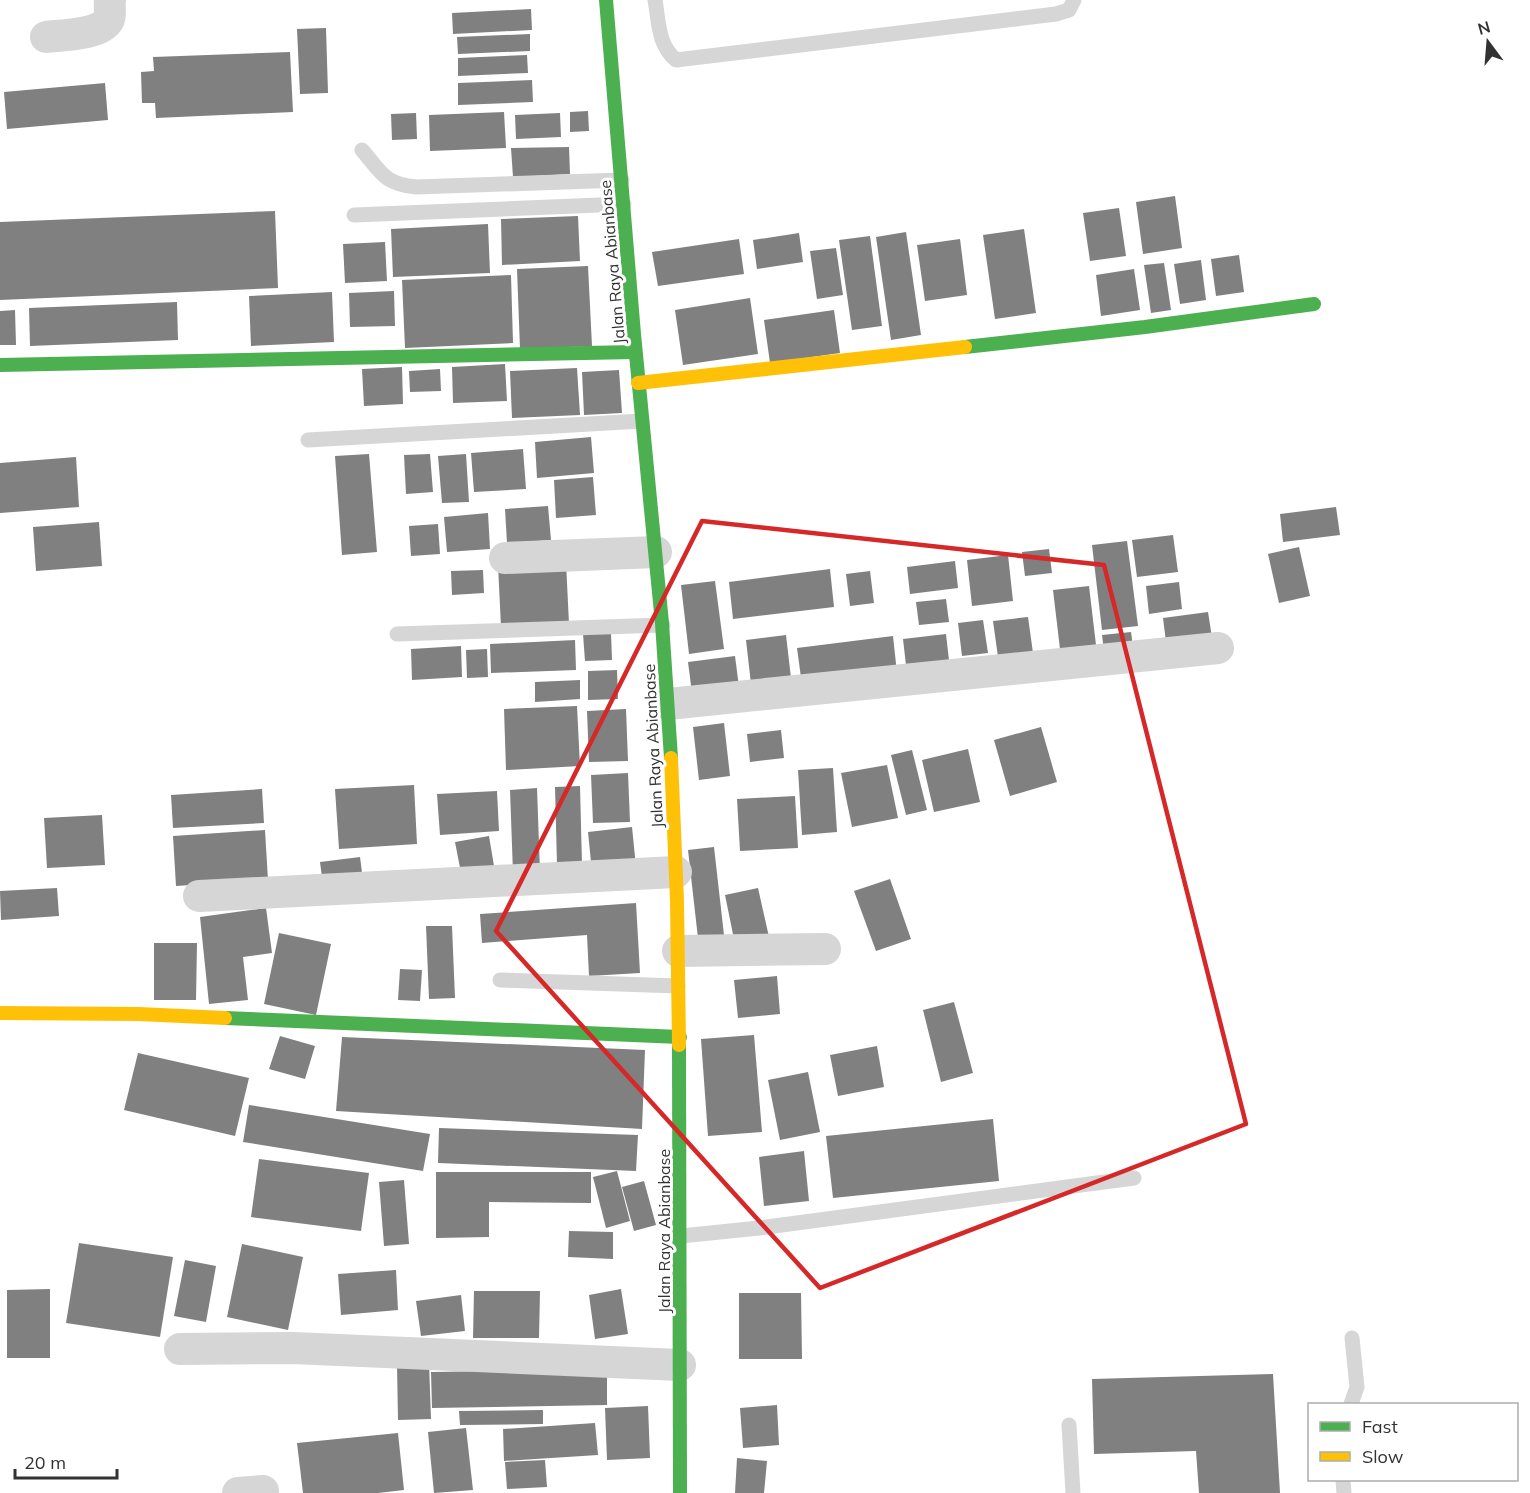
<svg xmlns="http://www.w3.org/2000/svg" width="1530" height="1493" font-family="Mulish,sans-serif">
<rect width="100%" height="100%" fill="#fff"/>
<g fill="#808080">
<path d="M531 9 532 30 453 34 452 13Z"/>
<path d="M326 28 328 93 300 94 297 29Z"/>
<path d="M530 34V51L458 54 457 37Z"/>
<path d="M290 52 293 112 156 118 155 103H142L141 72 154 71 153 57Z"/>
<path d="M527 55 528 73 458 76V58Z"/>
<path d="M532 80 533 102 458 105V83Z"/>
<path d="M105 83 108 120 7 129 4 92Z"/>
<path d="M588 111 589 131 570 132V112Z"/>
<path d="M504 112 506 148 430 151 429 115Z"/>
<path d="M416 113 417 139 392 140 391 114Z"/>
<path d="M560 113 561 137 516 139 515 115Z"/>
<path d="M569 147 570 174 513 177 511 148Z"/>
<path d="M1175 196 1182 248 1143 254 1136 202Z"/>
<path d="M1119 208 1126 256 1090 261 1083 213Z"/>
<path d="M275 211 278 288 0 300V222Z"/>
<path d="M578 216 580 261 502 265 501 219Z"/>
<path d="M488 224 490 273 393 277 391 229Z"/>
<path d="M1024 229 1036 313 995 319 983 235Z"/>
<path d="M906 232 921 335 891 340 876 237Z"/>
<path d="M799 233 803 262 757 269 753 240Z"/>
<path d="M870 236 882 326 852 330 839 240Z"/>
<path d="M739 239 744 274 658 286 652 252Z"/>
<path d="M960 239 967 295 925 301 917 245Z"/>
<path d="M385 242 387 281 345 283 343 244Z"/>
<path d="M836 248 843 295 817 299 810 251Z"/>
<path d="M1239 255 1244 292 1216 296 1211 259Z"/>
<path d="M1201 260 1206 300 1180 304 1174 264Z"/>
<path d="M1164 263 1171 310 1151 313 1144 265Z"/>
<path d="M588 266 592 346 520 349 517 269Z"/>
<path d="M1134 269 1140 310 1101 316 1096 275Z"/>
<path d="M511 275 513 343 405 348 402 280Z"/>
<path d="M394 291 395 326 350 327 349 293Z"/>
<path d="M332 292 334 342 251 346 249 296Z"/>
<path d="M750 298 758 354 683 365 675 310Z"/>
<path d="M177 302 178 340 30 346 29 308Z"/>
<path d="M15 310 16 345H0V311Z"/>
<path d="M834 310 840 353 770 363 764 320Z"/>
<path d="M505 364 507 401 453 403 452 367Z"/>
<path d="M402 367 403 404 364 406 362 369Z"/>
<path d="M577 368 580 415 512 418 510 371Z"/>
<path d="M440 369 441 391 410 392 409 371Z"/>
<path d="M619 370 622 413 584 415 582 372Z"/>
<path d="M591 437 594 473 537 478 535 442Z"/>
<path d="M523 449 526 489 474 492 471 453Z"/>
<path d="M369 454 377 552 342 555 335 456Z"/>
<path d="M430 454 433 492 406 494 404 455Z"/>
<path d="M466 454 469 502 442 503 438 456Z"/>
<path d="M76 457 79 507 0 513V463Z"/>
<path d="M593 477 596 515 556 518 554 480Z"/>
<path d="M548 506 551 540 507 543 505 509Z"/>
<path d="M1336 507 1340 535 1283 542 1280 514Z"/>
<path d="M488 513 490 549 447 552 444 517Z"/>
<path d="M99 522 102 566 36 571 33 527Z"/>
<path d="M438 524 440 554 411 556 409 526Z"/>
<path d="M1173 535 1178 572 1137 577 1132 540Z"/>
<path d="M1127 541 1138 626 1102 630 1092 545Z"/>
<path d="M1299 547 1310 596 1279 603 1268 554Z"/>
<path d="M1049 549 1052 573 1025 576 1022 552Z"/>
<path d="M1008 555 1013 601 972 606 967 560Z"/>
<path d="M955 561 958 588 910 594 907 567Z"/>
<path d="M566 562 569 624 501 627 498 565Z"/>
<path d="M830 569 834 607 733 619 729 582Z"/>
<path d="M483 570 484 593 452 595 451 571Z"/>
<path d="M870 571 874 603 850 606 846 574Z"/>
<path d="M715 581 724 649 689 654 681 585Z"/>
<path d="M1179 582 1182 609 1149 614 1146 586Z"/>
<path d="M1089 586 1096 645 1060 649 1053 590Z"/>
<path d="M946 599 949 622 919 625 916 602Z"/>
<path d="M1208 612 1213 644 1167 650 1163 618Z"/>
<path d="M1028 617 1033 653 998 657 993 621Z"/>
<path d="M983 620 988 653 962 656 958 623Z"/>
<path d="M1131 632 1133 647 1104 651 1102 635Z"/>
<path d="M611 633 612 660 585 661 583 634Z"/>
<path d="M946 634 950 669 907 674 903 639Z"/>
<path d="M786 635 791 678 751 684 746 640Z"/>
<path d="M893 636 897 673 802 685 797 648Z"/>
<path d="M575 640 576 670 491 673 490 644Z"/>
<path d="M461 646 462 677 412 680 411 649Z"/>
<path d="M487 649 488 677 467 678 466 650Z"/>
<path d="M735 656 739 687 692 693 688 662Z"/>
<path d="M617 670 618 699 588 700V671Z"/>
<path d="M580 680V699L535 702V682Z"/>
<path d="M577 706 580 766 506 770 504 709Z"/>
<path d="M626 709 628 761 589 762 587 711Z"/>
<path d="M724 723 730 776 699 780 693 727Z"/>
<path d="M1041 727 1057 782 1010 796 994 740Z"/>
<path d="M781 730 784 758 750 762 747 734Z"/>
<path d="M968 749 980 802 934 812 922 760Z"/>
<path d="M912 750 927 810 906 815 891 755Z"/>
<path d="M887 765 898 818 852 827 841 773Z"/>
<path d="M833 768 837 832 802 835 798 770Z"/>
<path d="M628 773 630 822 593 823 591 775Z"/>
<path d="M414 785 417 844 339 849 335 789Z"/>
<path d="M580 786 582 865H557L555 787Z"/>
<path d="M537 788 540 872 513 873 510 790Z"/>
<path d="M262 789 264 823 173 828 171 795Z"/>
<path d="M497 791 499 831 440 835 437 794Z"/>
<path d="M795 796 798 848 740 851 737 799Z"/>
<path d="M102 815 105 865 47 868 44 818Z"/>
<path d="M632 827 636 867 592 872 588 832Z"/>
<path d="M265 830 268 880 176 886 173 836Z"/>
<path d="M489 836 495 872 462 878 455 842Z"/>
<path d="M714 847 725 944 699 947 688 850Z"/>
<path d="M360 857 363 880 323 885 320 862Z"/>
<path d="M890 879 911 939 876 951 854 891Z"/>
<path d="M57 888 59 916 1 920 0 891Z"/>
<path d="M758 888 769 937 735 944 725 895Z"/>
<path d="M636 903 640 973 589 976 587 935 482 943 480 914Z"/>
<path d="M266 908 272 953 243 957 248 1000 209 1004 200 917Z"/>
<path d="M426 926H452L455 998 429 999Z"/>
<path d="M279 933 331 944 316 1015 264 1004Z"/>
<path d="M154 943H197L196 1000H154Z"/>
<path d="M400 969 422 970 420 1001 398 1000Z"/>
<path d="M777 976 780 1014 738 1018 734 980Z"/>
<path d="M954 1002 973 1073 941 1082 923 1010Z"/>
<path d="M754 1035 762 1132 708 1136 701 1039Z"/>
<path d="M280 1036 315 1046 305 1079 269 1069Z"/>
<path d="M342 1037 645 1050 642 1129 336 1111Z"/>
<path d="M877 1046 884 1087 838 1096 830 1055Z"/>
<path d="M138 1053 249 1078 235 1136 124 1110Z"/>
<path d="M808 1072 820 1132 780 1140 768 1080Z"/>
<path d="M249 1105 430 1134 423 1171 243 1142Z"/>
<path d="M993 1119 999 1181 833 1198 826 1136Z"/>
<path d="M439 1128 638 1135 636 1171 438 1163Z"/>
<path d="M804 1151 809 1201 764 1206 759 1157Z"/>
<path d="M259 1159 369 1173 361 1231 251 1217Z"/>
<path d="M617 1171 630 1221 606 1228 593 1177Z"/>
<path d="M436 1172H591V1203L489 1202V1237L436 1238Z"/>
<path d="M404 1180 409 1244 384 1246 379 1182Z"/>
<path d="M644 1181 656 1225 634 1231 622 1187Z"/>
<path d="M569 1231 613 1232V1259L568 1257Z"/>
<path d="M79 1243 173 1257 160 1337 66 1323Z"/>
<path d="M242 1244 303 1257 288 1330 227 1317Z"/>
<path d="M185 1260 216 1266 206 1322 174 1316Z"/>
<path d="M396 1270 398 1310 341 1315 338 1274Z"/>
<path d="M50 1289V1358H7V1290Z"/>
<path d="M621 1289 628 1334 595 1339 589 1295Z"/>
<path d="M474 1291H540L539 1338H473Z"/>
<path d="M739 1293H801L802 1359H739Z"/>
<path d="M461 1295 465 1331 421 1336 416 1301Z"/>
<path d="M429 1363 431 1419 398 1420 397 1365Z"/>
<path d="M607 1369V1405L432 1408 431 1372Z"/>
<path d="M1273 1374 1280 1493H1199L1196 1451 1094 1454 1092 1379Z"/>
<path d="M777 1405 779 1445 743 1448 740 1408Z"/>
<path d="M648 1406 650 1458 607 1460 605 1408Z"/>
<path d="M543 1410V1424L460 1425 459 1411Z"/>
<path d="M595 1423 598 1455 504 1461 503 1429Z"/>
<path d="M466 1428 473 1490 434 1493 428 1432Z"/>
<path d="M398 1433 404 1490 378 1493H303L297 1443Z"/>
<path d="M737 1458 767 1461 764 1493H735Z"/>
<path d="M545 1460 547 1487 507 1489 505 1462Z"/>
</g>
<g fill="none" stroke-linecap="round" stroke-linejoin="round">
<g stroke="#d6d6d6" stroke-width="15">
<path d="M655 0C659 23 658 45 676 60L1056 14 1069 10 1074 0"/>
<path d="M362 150C381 172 384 184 416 187L622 180"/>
<path d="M354 215 624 204"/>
<path d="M308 440 642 421"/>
<path d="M397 634 663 625"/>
<path d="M500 980 678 986"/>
<path d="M681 1236 759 1228 1134 1178"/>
<path d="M1351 1404 1357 1387 1352 1338"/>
<path d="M1069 1425 1073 1493"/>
<path d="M1343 1480 1344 1493"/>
</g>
<g stroke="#d6d6d6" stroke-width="32">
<path d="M46 37C61 35 102 35 109 19 111 14 109 6 110 0"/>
<path d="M505 558 656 552"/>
<path d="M668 704 1218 648"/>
<path d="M199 896 676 872"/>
<path d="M678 951 825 949"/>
<path d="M180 1349 293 1348 680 1365"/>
<path d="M238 1493 263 1491"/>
</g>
<g stroke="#4caf50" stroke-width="14">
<path d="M606 0 634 334 662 623 671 758"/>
<path d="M965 347 1145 327 1314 304"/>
<path d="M0 365 635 352"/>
<path d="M225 1018 680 1037"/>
<path d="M679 1045 680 1493"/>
</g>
<g stroke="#ffc107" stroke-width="14">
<path d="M638 383 965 347"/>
<path d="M671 758 677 901 679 1045"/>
<path d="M0 1013 139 1014 225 1018"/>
</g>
</g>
<path fill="none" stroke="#d62828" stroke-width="4.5" stroke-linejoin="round" d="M702 521 1104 565 1246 1124 820 1288 496 931Z"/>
<g text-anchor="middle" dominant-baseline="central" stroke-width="6" stroke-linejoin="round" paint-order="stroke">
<g font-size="16" fill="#323232" stroke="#fff">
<text transform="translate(612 262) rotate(-95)">Jalan Raya Abianbase</text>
<text transform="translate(653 746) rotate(-93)">Jalan Raya Abianbase</text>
<text transform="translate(664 1231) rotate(-90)">Jalan Raya Abianbase</text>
</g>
</g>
<rect x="1308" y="1403" width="210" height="78" fill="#ffffff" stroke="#adadad" stroke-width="1.5"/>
<rect x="1320" y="1422" width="30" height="9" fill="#4caf50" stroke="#adadad" stroke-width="1.5"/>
<text x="1362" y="1433" font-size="18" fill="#323232">Fast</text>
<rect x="1320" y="1452" width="30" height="9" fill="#ffc107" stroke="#adadad" stroke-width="1.5"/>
<text x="1362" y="1463" font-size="18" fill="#323232">Slow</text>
<g transform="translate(1488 42) rotate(344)" stroke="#ffffff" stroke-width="4.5" paint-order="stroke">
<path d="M0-4.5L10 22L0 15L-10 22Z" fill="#323232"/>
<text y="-9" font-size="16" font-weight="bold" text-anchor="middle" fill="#323232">N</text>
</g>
<path d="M15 1469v9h102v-9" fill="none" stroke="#323232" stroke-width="3"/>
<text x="24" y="1469" font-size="18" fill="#323232" stroke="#ffffff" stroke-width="4.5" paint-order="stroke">20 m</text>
</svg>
